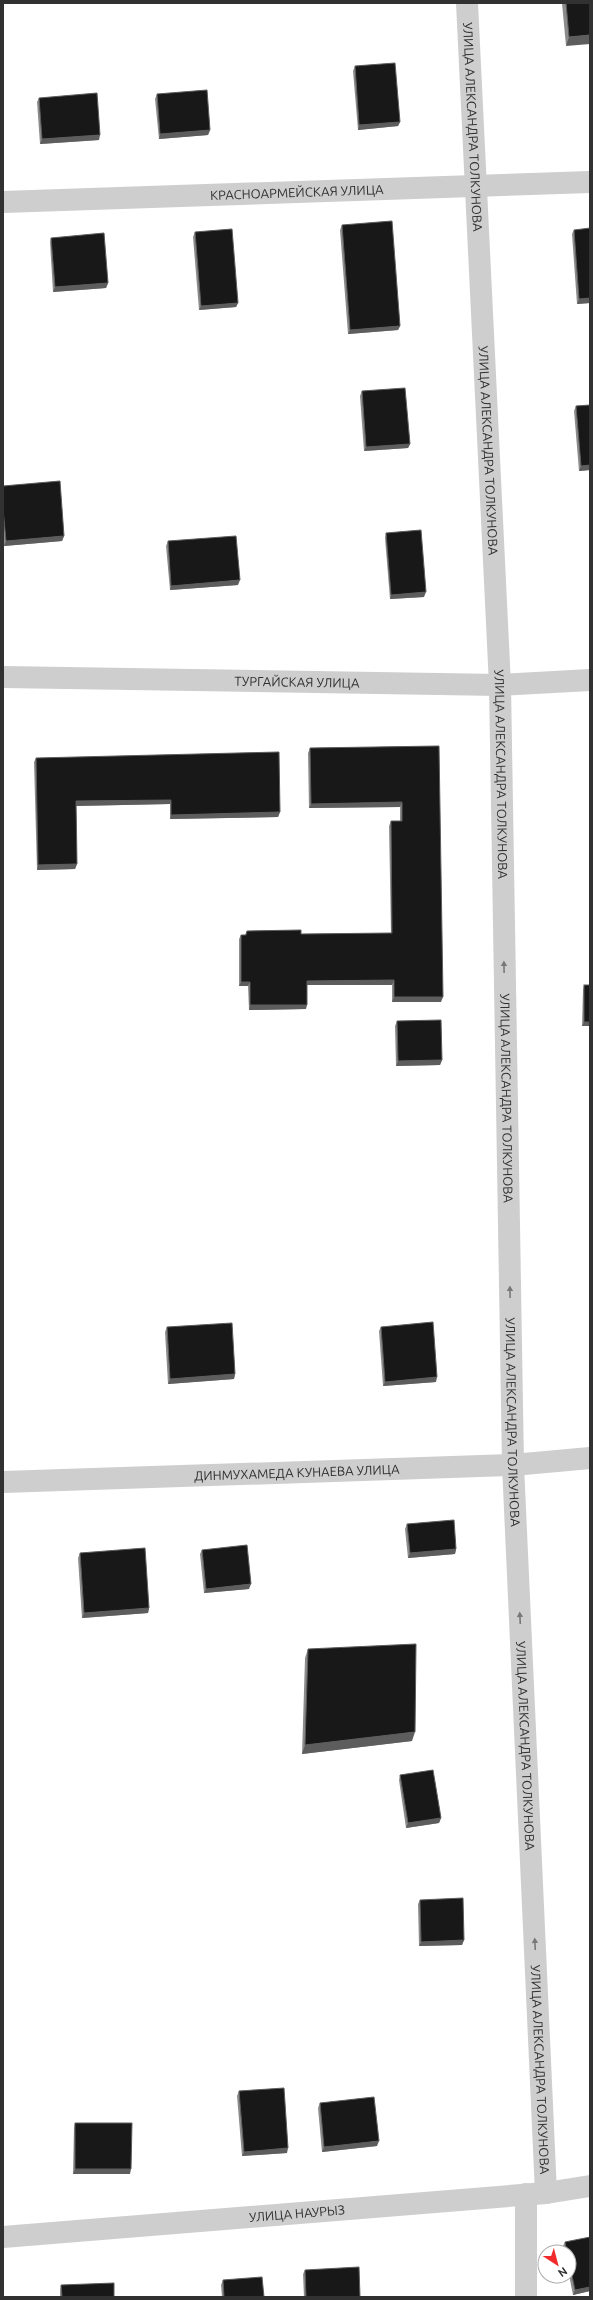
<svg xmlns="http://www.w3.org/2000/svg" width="593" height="2300" font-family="Ubuntu,sans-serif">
<rect width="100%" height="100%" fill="#fff"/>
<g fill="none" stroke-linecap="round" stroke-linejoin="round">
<g stroke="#cecece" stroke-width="22">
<path id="s1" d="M467 3 500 685 513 1465 546 2193"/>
<path id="s2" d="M3 202 590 182"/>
<path id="s3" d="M3 677 500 685 590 680"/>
<path id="s4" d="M3 1482 513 1465 590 1458"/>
<path d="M526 2194V2297"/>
<path id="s5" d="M3 2237 546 2193 590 2186"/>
</g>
</g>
<g fill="#8c8c8c">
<path d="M562 3H590L566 46Z"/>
<path d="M355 66 400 122 398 126 358 130 353 71Z"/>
<path d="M157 94 210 130 208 135 159 139 155 99Z"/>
<path d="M39 98 99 140 40 144 37 102Z"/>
<path d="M342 225 400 326 398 330 348 334 340 230Z"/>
<path d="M574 230 590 303 577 304 572 234Z"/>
<path d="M195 232 238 303 236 307 199 310 193 237Z"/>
<path d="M51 238 108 283 106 288 53 292 50 242Z"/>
<path d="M362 391 410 444 408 448 364 451 360 396Z"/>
<path d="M590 405V470L579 471 574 411 576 406Z"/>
<path d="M3 486 64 536 62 541 4 546 3 535Z"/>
<path d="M386 533 424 597 390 599 385 538Z"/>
<path d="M168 541 238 585 170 590 166 546Z"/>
<path d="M439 746 441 1002H392V985H307L306 1009 249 1010 248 986H239V939L241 935H245L247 931 301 934 391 933 389 826 391 821H400V807L309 808 308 753 310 748Z"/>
<path d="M36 758 280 812 278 817 170 819V804L76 806 77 864 75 869 37 870 34 762Z"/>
<path d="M584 985H590V1026H582L583 990Z"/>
<path d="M397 1021 442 1060 440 1065 396 1066 395 1026Z"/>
<path d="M167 1327 235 1374 234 1379 168 1384 165 1332Z"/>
<path d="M381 1327 436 1382 383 1386 379 1331Z"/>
<path d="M407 1524 456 1549 455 1554 408 1558 405 1529Z"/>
<path d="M202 1550 249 1589 204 1593 200 1554Z"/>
<path d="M80 1553 149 1608 148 1613 82 1618 78 1558Z"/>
<path d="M308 1649 412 1741 302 1754 305 1658Z"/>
<path d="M400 1775 441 1818 439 1823 406 1828 399 1780Z"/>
<path d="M420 1900 464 1940 462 1945 419 1946 418 1904Z"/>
<path d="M239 2091 287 2153 242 2156 237 2096Z"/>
<path d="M320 2103 377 2146 322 2152 318 2108Z"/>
<path d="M75 2123 130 2174H73L74 2128Z"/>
<path d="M565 2242 590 2291 573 2295 569 2275V2252H564L563 2246Z"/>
<path d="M305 2270 360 2297H304L303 2274Z"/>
<path d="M223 2280 264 2297H222L221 2285Z"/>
<path d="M61 2285 114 2297H60V2290Z"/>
</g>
<g fill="#5d5d5d">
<path d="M590 35V44L566 46 569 37Z"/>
<path d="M400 122 398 126 358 130 359 125Z"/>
<path d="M210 130 208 135 159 139 160 134Z"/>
<path d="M100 135 99 140 40 144 42 139Z"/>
<path d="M108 283 106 288 53 292 55 287Z"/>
<path d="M590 298V303L577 304 579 299Z"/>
<path d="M238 303 236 307 199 310 201 306Z"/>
<path d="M400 326 398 330 348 334 350 330Z"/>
<path d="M410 444 408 448 364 451 366 447Z"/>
<path d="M590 465V470L579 471 581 466Z"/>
<path d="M64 536 62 541 4 546 6 541Z"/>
<path d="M240 580 238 585 170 590 171 586Z"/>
<path d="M426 592 424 597 390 599 391 595Z"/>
<path d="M171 800 170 804 74 806 76 801Z"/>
<path d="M402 802 400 807 309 808 311 804Z"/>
<path d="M280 812 278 817 170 819 171 815Z"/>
<path d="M77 864 75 869 37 870 38 865Z"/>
<path d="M394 980 392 985H305L307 981Z"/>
<path d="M241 982H250L248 986H239Z"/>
<path d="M394 997H443L441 1002H392Z"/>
<path d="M250 1005H307L306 1009 249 1010Z"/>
<path d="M584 1022H590V1026H582Z"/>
<path d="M442 1060 440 1065 396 1066 398 1061Z"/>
<path d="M235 1374 234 1379 168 1384 170 1379Z"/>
<path d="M437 1377 436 1382 383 1386 385 1382Z"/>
<path d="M456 1549 455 1554 408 1558 410 1553Z"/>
<path d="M251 1584 249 1589 204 1593 206 1589Z"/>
<path d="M149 1608 148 1613 82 1618 84 1613Z"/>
<path d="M415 1732 412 1741 302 1754 305 1745Z"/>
<path d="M441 1818 439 1823 406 1828 408 1823Z"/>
<path d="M464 1940 462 1945 419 1946 421 1942Z"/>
<path d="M379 2141 377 2146 322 2152 324 2147Z"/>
<path d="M288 2148 287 2153 242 2156 244 2152Z"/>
<path d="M75 2169H131L130 2174H73Z"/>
<path d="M590 2287V2291L573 2295 575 2290Z"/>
</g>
<g fill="#181818" stroke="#5d5d5d">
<path d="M566 3H590V35L569 37Z"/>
<path d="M395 63 400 122 359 125 355 66Z"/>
<path d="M207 90 210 130 160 134 157 94Z"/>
<path d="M97 93 100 135 42 139 39 98Z"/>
<path d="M392 221 400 326 350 330 342 225Z"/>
<path d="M590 228V298L579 299 574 230Z"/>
<path d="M232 229 238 303 201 306 195 232Z"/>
<path d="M104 233 108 283 55 287 51 238Z"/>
<path d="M405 388 410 444 366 447 362 391Z"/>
<path d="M590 405V465L581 466 576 406Z"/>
<path d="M60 481 64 536 6 541 3 509V486Z"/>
<path d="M421 530 426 592 391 595 386 533Z"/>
<path d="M236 536 240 580 171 586 168 541Z"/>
<path d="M439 746 443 997H394V980L307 981V1005H250V982H241V935H246L247 931 301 930V934L392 933 391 821H402V802L311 804 310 748Z"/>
<path d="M279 752 280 812 171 815V800L76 801 77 864 38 865 36 758Z"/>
<rect x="584" y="985" width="6" height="37"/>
<path d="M441 1020 442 1060 398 1061 397 1021Z"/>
<path d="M433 1322 437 1377 385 1382 381 1327Z"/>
<path d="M232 1323 235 1374 170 1379 167 1327Z"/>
<path d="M454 1520 456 1549 410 1553 407 1524Z"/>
<path d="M247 1545 251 1584 206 1589 202 1550Z"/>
<path d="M145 1548 149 1608 84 1613 80 1553Z"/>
<path d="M416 1644 415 1732 305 1745 308 1649Z"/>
<path d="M433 1770 441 1818 408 1823 400 1775Z"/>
<path d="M463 1898 464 1940 421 1942 420 1900Z"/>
<path d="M284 2088 288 2148 244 2152 239 2091Z"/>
<path d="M374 2097 379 2141 324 2147 320 2103Z"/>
<path d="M75 2123H132L131 2169H75Z"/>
<path d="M590 2237V2287L575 2290 569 2262V2252H567L565 2242Z"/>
<path d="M359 2267 360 2297H306L305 2270Z"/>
<path d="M262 2277 264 2297H224L223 2280Z"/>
<path d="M114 2283V2297H62L61 2285Z"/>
</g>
<defs><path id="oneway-solid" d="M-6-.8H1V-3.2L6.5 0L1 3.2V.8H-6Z"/></defs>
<g fill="#787878">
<use href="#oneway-solid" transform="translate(504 967) rotate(-91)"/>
<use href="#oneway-solid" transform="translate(510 1292) rotate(-91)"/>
<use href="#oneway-solid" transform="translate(520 1618) rotate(-93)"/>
<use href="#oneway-solid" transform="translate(535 1944) rotate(-93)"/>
</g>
<g text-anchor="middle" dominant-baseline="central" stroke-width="4" stroke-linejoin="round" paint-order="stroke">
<g font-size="13" fill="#313131" stroke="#fff">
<text stroke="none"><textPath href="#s1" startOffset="124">УЛИЦА АЛЕКСАНДРА ТОЛКУНОВА</textPath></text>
<text stroke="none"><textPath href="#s2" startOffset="294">КРАСНОАРМЕЙСКАЯ УЛИЦА</textPath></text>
<text stroke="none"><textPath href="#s1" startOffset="448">УЛИЦА АЛЕКСАНДРА ТОЛКУНОВА</textPath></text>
<text stroke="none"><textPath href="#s3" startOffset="294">ТУРГАЙСКАЯ УЛИЦА</textPath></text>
<text stroke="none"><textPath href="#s1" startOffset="772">УЛИЦА АЛЕКСАНДРА ТОЛКУНОВА</textPath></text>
<text stroke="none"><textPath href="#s1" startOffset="1096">УЛИЦА АЛЕКСАНДРА ТОЛКУНОВА</textPath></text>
<text stroke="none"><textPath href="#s1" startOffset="1420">УЛИЦА АЛЕКСАНДРА ТОЛКУНОВА</textPath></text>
<text stroke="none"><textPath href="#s4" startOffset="294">ДИНМУХАМЕДА КУНАЕВА УЛИЦА</textPath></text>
<text stroke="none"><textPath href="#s1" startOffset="1744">УЛИЦА АЛЕКСАНДРА ТОЛКУНОВА</textPath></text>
<text stroke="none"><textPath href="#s1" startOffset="2068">УЛИЦА АЛЕКСАНДРА ТОЛКУНОВА</textPath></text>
<text stroke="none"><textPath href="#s5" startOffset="295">УЛИЦА НАУРЫЗ</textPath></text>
</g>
</g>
<rect width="593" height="2300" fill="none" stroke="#313131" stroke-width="8"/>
<g transform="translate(557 2264) rotate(144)"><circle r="19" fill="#ffffff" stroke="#adadad"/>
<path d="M0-3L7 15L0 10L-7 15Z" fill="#f12a2b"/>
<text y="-6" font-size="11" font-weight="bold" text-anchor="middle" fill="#313131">N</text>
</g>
</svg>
